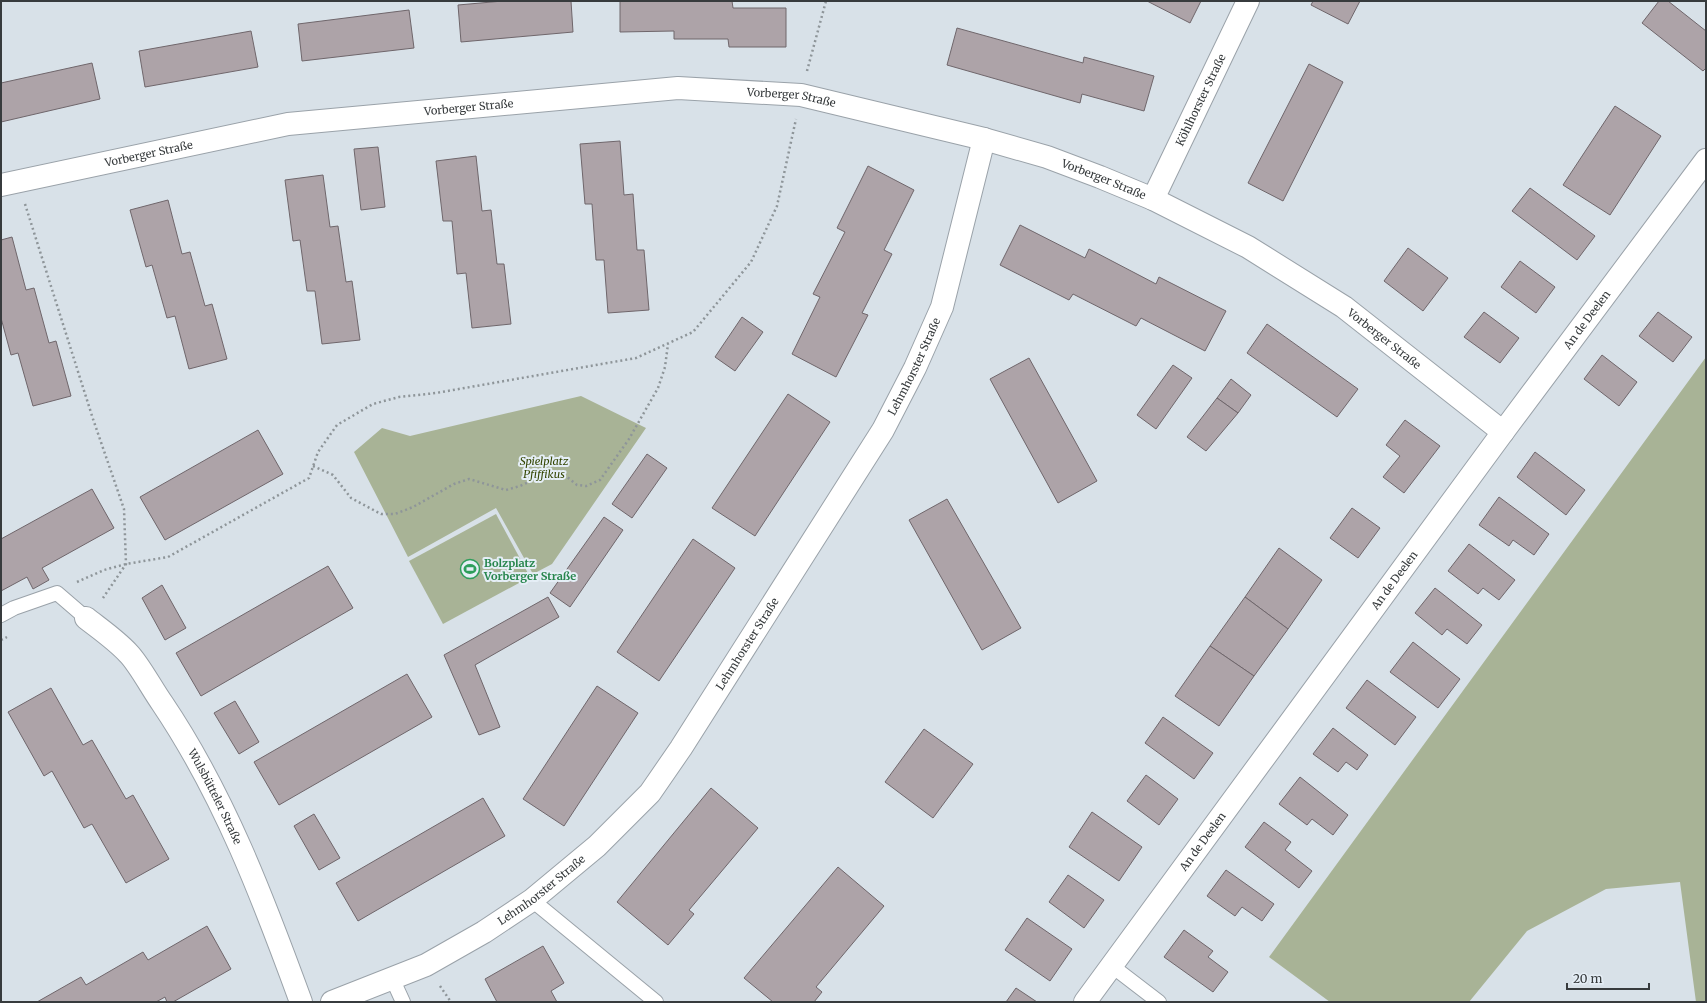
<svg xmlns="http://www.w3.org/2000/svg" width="1707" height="1003" font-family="Merriweather,serif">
<rect width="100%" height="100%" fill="#d8e1e8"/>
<g fill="#a8b396">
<path d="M1706 357V1002H1696L1680 882 1606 889 1527 931 1469 1002H1330L1269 957Z"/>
<path d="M581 396 646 428 552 564 533 574 496 508 408 557 354 452 382 428 410 436Z"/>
<path d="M496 514 530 577 443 624 409 561Z"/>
</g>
<g fill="#ada3a8" stroke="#6f666b">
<path d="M503 1H571L573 32 461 42 458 5Z"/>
<path d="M620 1H732L733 8H786V47H729L728 39H674V31L620 32Z"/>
<path d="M1147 1H1201L1190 23Z"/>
<path d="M1313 1H1360L1348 24 1311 5Z"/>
<path d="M1659 1H1668L1706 31V68L1703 71 1642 23Z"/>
<path d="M409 10 414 48 302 61 298 24Z"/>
<path d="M957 28 1083 63 1084 57 1154 76 1144 111 1082 94 1080 103 947 65Z"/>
<path d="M251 31 258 67 145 87 139 51Z"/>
<path d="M92 63 100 99 1 122V83Z"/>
<path d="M1309 64 1343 82 1283 201 1248 183Z"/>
<path d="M1615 106 1661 136 1610 215 1563 185Z"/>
<path d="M620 141 624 195 633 194 637 250H644L649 310 608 313 604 260H596L592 204H585L580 144Z"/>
<path d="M378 147 385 207 361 210 354 149Z"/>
<path d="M476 156 482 211 491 210 497 264H504L511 324 472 328 466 273 457 274 452 221H443L436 161Z"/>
<path d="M868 166 914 190 884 250 892 254 862 313 868 315 836 377 792 354 820 297 813 294 845 232 837 228Z"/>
<path d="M323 175 330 227 338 226 346 282 352 281 360 340 322 344 315 291H307L300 240 293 241 285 180Z"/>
<path d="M1530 188 1595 236 1577 260 1512 211Z"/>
<path d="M168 200 182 254 190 252 205 306 212 304 227 359 189 369 175 316 167 318 152 265 146 267 130 210Z"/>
<path d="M1020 225 1085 258 1089 249 1156 284 1159 277 1226 311 1205 351 1141 318 1136 326 1073 294 1069 300 1000 265Z"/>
<path d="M12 237 26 290 34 288 49 343 56 341 71 396 33 406 18 353 11 355 1 318V240Z"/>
<path d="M1408 248 1448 278 1423 311 1384 281Z"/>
<path d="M1520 261 1555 287 1536 313 1501 287Z"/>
<path d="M1484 312 1519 338 1500 363 1464 337Z"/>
<path d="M1658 312 1692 337 1673 362 1639 336Z"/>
<path d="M742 317 763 332 735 371 715 357Z"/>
<path d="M1267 324 1358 389 1337 417 1247 353Z"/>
<path d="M1602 355 1637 382 1619 406 1584 379Z"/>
<path d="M1029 358 1097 481 1058 503 990 379Z"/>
<path d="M1173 365 1192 378 1156 429 1137 415Z"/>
<path d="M1231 379 1251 395 1238 413 1217 398Z"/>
<path d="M788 394 830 422 755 536 712 508Z"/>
<path d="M1217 398 1238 413 1206 451 1187 437Z"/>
<path d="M1405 420 1440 446 1404 493 1383 477 1400 456 1386 445Z"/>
<path d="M258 430 283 474 165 540 140 497Z"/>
<path d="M1535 452 1585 490 1566 515 1517 477Z"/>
<path d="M647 454 667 468 632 518 612 504Z"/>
<path d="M92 489 114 528 42 568 49 580 33 589 27 577 1 591V539Z"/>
<path d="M1499 497 1549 534 1534 555 1513 540 1509 546 1479 525Z"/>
<path d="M947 499 1021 628 982 650 909 520Z"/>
<path d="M1352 508 1380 528 1358 558 1330 538Z"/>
<path d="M604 517 623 530 570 607 550 593Z"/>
<path d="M693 539 735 568 659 681 617 652Z"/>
<path d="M1469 544 1515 580 1499 600 1483 588 1478 594 1448 571Z"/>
<path d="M1279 548 1322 580 1288 629 1245 597Z"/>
<path d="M328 566 353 608 201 696 176 653Z"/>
<path d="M162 585 186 628 165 640 142 598Z"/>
<path d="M1435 588 1482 625 1467 644 1447 629 1442 635 1415 613Z"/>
<path d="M548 597 559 617 475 665 500 727 479 735 444 655Z"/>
<path d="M1245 597 1288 629 1254 676 1210 646Z"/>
<path d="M1413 642 1460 679 1438 708 1390 672Z"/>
<path d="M1210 646 1254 676 1219 726 1175 696Z"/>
<path d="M407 674 432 717 279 805 254 762Z"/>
<path d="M1367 680 1416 717 1395 745 1346 708Z"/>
<path d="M597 686 638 713 564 826 523 799Z"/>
<path d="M51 688 83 745 92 740 126 799 133 795 169 859 126 883 92 824 84 828 52 771 44 776 8 712Z"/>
<path d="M235 701 259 742 239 754 214 713Z"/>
<path d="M1163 717 1213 753 1194 779 1145 743Z"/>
<path d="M1333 728 1368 755 1357 770 1346 762 1338 772 1313 754Z"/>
<path d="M924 729 973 764 933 818 885 782Z"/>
<path d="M1146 775 1178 799 1159 825 1127 801Z"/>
<path d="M1300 777 1348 815 1333 835 1312 819 1307 825 1279 804Z"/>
<path d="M711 788 758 828 689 910 694 914 668 945 617 902Z"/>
<path d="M483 798 505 836 358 921 336 883Z"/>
<path d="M1092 812 1142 847 1119 881 1069 847Z"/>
<path d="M314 814 340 858 319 870 294 826Z"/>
<path d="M1264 822 1291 842 1285 850 1312 871 1299 888 1245 847Z"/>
<path d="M838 867 884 906 816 987 822 992 814 1002H773L744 978Z"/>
<path d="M1226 870 1274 904 1262 921 1242 907 1235 916 1207 896Z"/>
<path d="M1068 875 1104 900 1084 928 1049 902Z"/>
<path d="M1027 918 1072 949 1050 981 1005 950Z"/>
<path d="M207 926 231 969 173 1002H167L165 997 156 1002H37L81 977 86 985 143 952 148 960Z"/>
<path d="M1184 930 1213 951 1208 957 1228 972 1213 992 1164 957Z"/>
<path d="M543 946 564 983 551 991 557 1002H497L485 979Z"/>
<path d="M1016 988 1037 1002H1006Z"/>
</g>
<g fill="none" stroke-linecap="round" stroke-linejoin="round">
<defs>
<g id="service">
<path d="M1 615 14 608 57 593 86 618"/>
<path d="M532 900 656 1002"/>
<path d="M1112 966 1159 1002"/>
<path d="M392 978 403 1002"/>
</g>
<g id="minor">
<path id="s1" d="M1 185 288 124 678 88 801 95 984 139 1047 157 1100 177 1153 199 1248 247 1344 307 1503 432"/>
<path id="s2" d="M1153 199 1248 1"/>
<path id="s3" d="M86 618C100 629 116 640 128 653 139 664 152 689 162 703 224 795 263 898 301 1002"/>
<path id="s4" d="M332 1002 426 965 484 932 532 900 597 846 650 793 681 748 883 430 915 368 942 307 984 139"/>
<path id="s5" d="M1085 1002 1503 432 1706 160"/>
</g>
</defs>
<use href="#service" stroke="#9aa2a9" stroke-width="16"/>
<use href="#minor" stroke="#9aa2a9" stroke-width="24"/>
<g stroke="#8e9599" stroke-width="2.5" stroke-dasharray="2 3" stroke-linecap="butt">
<path d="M807 71 826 1"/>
<path d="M25 204 93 419 124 509 126 564 103 598"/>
<path d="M313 466 333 475 351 498 381 514H395L413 507 454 484 469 479 506 490 520 486 542 476H566L577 485 586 486 600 480 629 439 658 388 665 367 668 344"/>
<path d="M77 582 104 570 126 564 168 557 309 478 318 452 337 425 373 404 399 397 436 393 636 358 693 332 751 262 777 206 796 119"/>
<path d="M1 640 7 637"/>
<path d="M440 986 451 1002"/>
</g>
<use href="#service" stroke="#fff" stroke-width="14"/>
<use href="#minor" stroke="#fff" stroke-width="22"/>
</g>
<defs>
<symbol id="stadium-ring" viewBox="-11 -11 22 22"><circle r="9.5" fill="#e5eef6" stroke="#2e9e5b" stroke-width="1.5"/><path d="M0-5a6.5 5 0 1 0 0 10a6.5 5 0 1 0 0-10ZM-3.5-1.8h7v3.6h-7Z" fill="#2e9e5b"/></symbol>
</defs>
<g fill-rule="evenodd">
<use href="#stadium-ring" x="459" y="558" width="22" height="22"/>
</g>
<g text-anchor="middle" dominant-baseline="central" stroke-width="4" stroke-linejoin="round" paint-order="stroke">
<g font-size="11" fill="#373b3d" stroke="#e5eef6">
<text stroke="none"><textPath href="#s1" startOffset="799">Vorberger Straße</textPath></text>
<text stroke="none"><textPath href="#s2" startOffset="110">Köhlhorster Straße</textPath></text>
<text stroke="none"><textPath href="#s1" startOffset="475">Vorberger Straße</textPath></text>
<text stroke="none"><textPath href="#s1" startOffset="151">Vorberger Straße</textPath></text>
<text stroke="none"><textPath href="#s1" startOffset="1123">Vorberger Straße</textPath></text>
<text stroke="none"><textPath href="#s5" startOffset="847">An de Deelen</textPath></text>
<text stroke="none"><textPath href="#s1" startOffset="1447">Vorberger Straße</textPath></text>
<text stroke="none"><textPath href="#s4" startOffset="887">Lehmhorster Straße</textPath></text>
<text stroke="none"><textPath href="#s5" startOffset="523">An de Deelen</textPath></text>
<text stroke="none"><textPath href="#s4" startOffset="563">Lehmhorster Straße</textPath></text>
<text stroke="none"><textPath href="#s3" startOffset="223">Wulsbütteler Straße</textPath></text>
<text stroke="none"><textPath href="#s5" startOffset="199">An de Deelen</textPath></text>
<text stroke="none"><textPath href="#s4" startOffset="239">Lehmhorster Straße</textPath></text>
</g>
<g font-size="11" font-style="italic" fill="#334500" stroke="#e5eef6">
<text x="544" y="461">Spielplatz<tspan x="544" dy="13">Pfiffikus</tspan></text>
</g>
<g font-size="11" font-weight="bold" fill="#27864d" stroke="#e5eef6" text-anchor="start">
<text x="484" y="563">Bolzplatz<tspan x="484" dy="13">Vorberger Straße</tspan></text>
</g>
</g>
<rect width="1707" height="1003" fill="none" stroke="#373b3d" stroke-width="4"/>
<path d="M1567 983v6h82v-6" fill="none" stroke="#373b3d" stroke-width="2"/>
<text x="1573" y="983" font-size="12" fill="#373b3d" stroke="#e5eef6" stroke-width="3" paint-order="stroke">20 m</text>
</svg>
